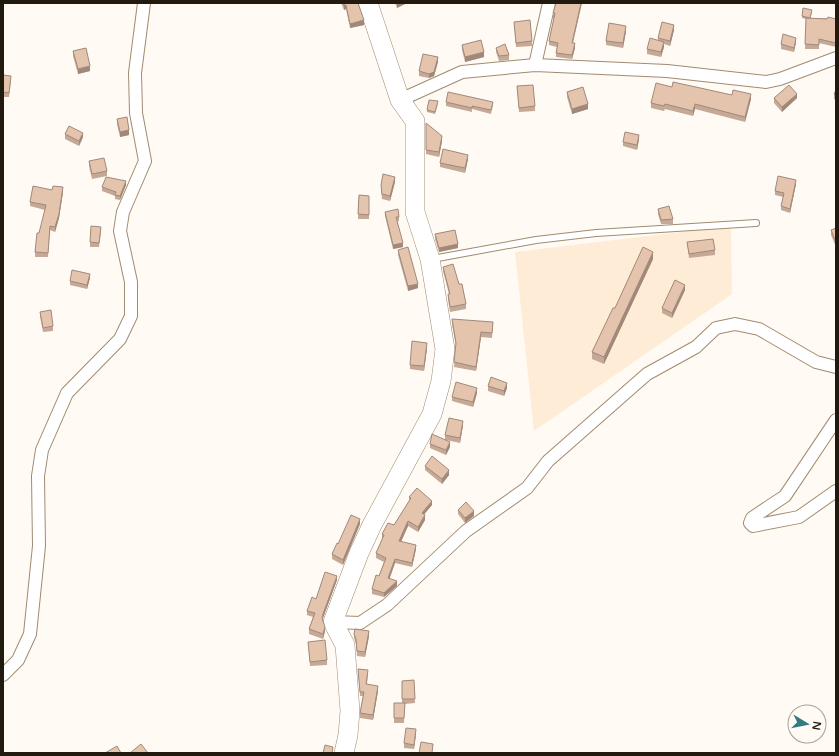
<svg xmlns="http://www.w3.org/2000/svg" width="839" height="756" font-family="'Varela Round',sans-serif">
<rect width="100%" height="100%" fill="#fffaf4"/>
<path fill="#feecd6" d="M731 226 732 294 534 431 515 252Z"/>
<g fill="none" stroke-linecap="round" stroke-linejoin="round">
<defs>
<path id="service" d="M432 259 536 240 596 233 756 223"/>
<g id="minor">
<path d="M535 65 549 3"/>
<path d="M400 100 462 72 535 65 667 71 766 82 780 79 836 58"/>
<path d="M836 420 785 496 752 518 750 523 753 526 799 517 836 491"/>
<path d="M333 622 360 623 387 605 466 531 527 488 548 461 647 374 696 347 716 328 735 324 759 329 816 362 836 367"/>
<path d="M3 675 18 660 30 634 39 546 38 476 42 450 67 393 120 339 131 316V282L120 231 123 212 145 161 136 113 135 73 144 3"/>
</g>
<path id="primary" d="M344 753 348 735 350 711 345 645 333 622 359 553 372 525 432 414 441 381 445 349 430 259 415 212V121L400 100 368 3"/>
</defs>
<use href="#service" stroke="#a18b6f" stroke-width="8"/>
<use href="#minor" stroke="#a18b6f" stroke-width="14"/>
<use href="#primary" stroke="#a18b6f" stroke-width="20"/>
<use href="#service" stroke="#fff" stroke-width="6"/>
<use href="#minor" stroke="#fff" stroke-width="12"/>
<use href="#primary" stroke="#fff" stroke-width="19"/>
</g>
<g fill="#c5a996">
<path d="M341 3H358L364 25 350 28 346 9 344 10Z"/>
<path d="M395 3H407L397 8Z"/>
<path d="M556 3 575 48 572 59 556 57V53L557 47 549 45V41L554 18H553V13Z"/>
<path d="M812 13 810 18 836 19V47L819 43V49H805L806 19 802 18V16Z"/>
<path d="M514 22 532 41V46L516 47Z"/>
<path d="M674 30 670 46 664 44V47L661 57 647 54V49L658 40V38Z"/>
<path d="M626 31 623 48 606 45V41Z"/>
<path d="M796 42 794 52 781 49V44Z"/>
<path d="M462 45 484 57 465 62 462 50Z"/>
<path d="M496 48 509 55V60L499 61 496 52Z"/>
<path d="M73 51 90 71 78 74 73 56Z"/>
<path d="M438 62 434 76 429 78 419 76V71Z"/>
<path d="M3 75 11 80 9 97H3Z"/>
<path d="M517 86 535 106V111L519 112Z"/>
<path d="M672 87 751 99 745 122 695 109 693 116 665 109 664 111 651 108V103Z"/>
<path d="M836 90V100L834 99V94Z"/>
<path d="M567 92 588 109 572 114 567 97Z"/>
<path d="M774 98H797L782 112 774 103Z"/>
<path d="M446 102 493 105 491 114 472 109V112L446 106Z"/>
<path d="M438 104 435 114 427 112V110Z"/>
<path d="M117 119 129 135 120 137 117 124Z"/>
<path d="M426 123 442 141 439 157 426 154Z"/>
<path d="M65 134 83 137 79 146 65 139Z"/>
<path d="M639 139 637 150 623 146V142Z"/>
<path d="M468 159 465 173 440 167V163Z"/>
<path d="M89 161 107 171V176L92 179 89 166Z"/>
<path d="M395 182 390 201 382 199 381 190V185Z"/>
<path d="M796 184 790 213 781 210V206L783 197 775 195V191Z"/>
<path d="M126 185 120 200 115 199V196L102 191V187Z"/>
<path d="M63 192 59 218 55 232 50 230 48 257H35V252L45 210 30 206V202Z"/>
<path d="M359 195 369 196V219H358Z"/>
<path d="M658 209 673 219V224H661L658 214Z"/>
<path d="M385 212 399 217V221H397L403 247 393 249 385 216Z"/>
<path d="M836 228V247L831 235V230Z"/>
<path d="M101 232 99 247H90V242Z"/>
<path d="M435 234 458 248 439 252 435 239Z"/>
<path d="M687 242 715 250V255L689 258Z"/>
<path d="M398 250 418 288 408 291 398 255Z"/>
<path d="M653 259 604 364 592 359V352L615 308Z"/>
<path d="M443 267 459 284 466 304V309L450 312 448 299V294H449L443 271Z"/>
<path d="M90 278 87 289 70 285V281Z"/>
<path d="M685 290 672 318 662 313V308Z"/>
<path d="M40 312 53 326V331L43 332 40 316Z"/>
<path d="M452 319 493 326 492 338 481 337 476 371 454 367 456 346 452 324Z"/>
<path d="M427 348 424 371 410 369V365Z"/>
<path d="M488 386 507 388 504 396 488 391Z"/>
<path d="M477 393 473 407 452 401V397Z"/>
<path d="M463 425 460 443 446 440 450 447 446 455 430 448V444L445 440V435Z"/>
<path d="M425 466 449 475 442 484 425 470Z"/>
<path d="M409 497 432 505 424 514 425 520 418 532 408 526 401 542 416 549 412 567 395 563 389 579 397 586 384 597 372 594V589L379 576 384 562 376 558V553L383 539H382V534L394 525 409 501Z"/>
<path d="M458 510 474 516 465 523 458 514Z"/>
<path d="M360 524 343 565 332 559V554L338 544Z"/>
<path d="M337 580 323 618 325 631 323 639 309 634V629L313 617 307 615V611L316 599Z"/>
<path d="M354 634 369 636 365 657 357 656 356 644 354 638Z"/>
<path d="M308 642 327 660V665L310 666Z"/>
<path d="M358 669 368 675 367 684 378 691 373 720 360 718V713L363 696H360Z"/>
<path d="M414 680 415 703 405 704 404 723H394V703H402V681Z"/>
<path d="M416 734 414 749 404 748V743Z"/>
</g>
<g fill="#a0897a">
<path d="M397 3H407L397 8Z"/>
<path d="M581 3H582L572 47V43Z"/>
<path d="M344 5H346V9L344 10Z"/>
<path d="M364 20V25L350 28V24Z"/>
<path d="M674 25V30L670 46V41Z"/>
<path d="M626 26V31L623 48V43Z"/>
<path d="M796 38V42L794 52V48Z"/>
<path d="M664 42V47L661 57V52Z"/>
<path d="M575 43V48L572 59V55Z"/>
<path d="M484 52V57L465 62V57Z"/>
<path d="M438 57V62L434 76 429 78V74Z"/>
<path d="M90 66V71L78 74V69Z"/>
<path d="M751 94V99L745 122V117Z"/>
<path d="M797 94V98L782 112V107Z"/>
<path d="M588 104V109L572 114V109Z"/>
<path d="M695 104V109L693 116V111Z"/>
<path d="M129 130V135L120 137V132Z"/>
<path d="M83 133V137L79 146V141Z"/>
<path d="M639 135V139L637 150V145Z"/>
<path d="M442 136V141L439 157V152Z"/>
<path d="M468 155V159L465 173V168Z"/>
<path d="M395 177V182L390 201V196Z"/>
<path d="M796 180V184L790 213V209Z"/>
<path d="M126 181V185L120 200V196Z"/>
<path d="M63 187V192L59 218 55 232V227Z"/>
<path d="M403 243V247L393 249V245Z"/>
<path d="M458 244V248L439 252V248Z"/>
<path d="M653 252V259L604 364V357Z"/>
<path d="M90 274V278L87 289V285Z"/>
<path d="M418 284V288L408 291V286Z"/>
<path d="M685 285V290L672 318V313Z"/>
<path d="M481 332V337L476 371V367Z"/>
<path d="M427 343V348L424 371V366Z"/>
<path d="M507 383V388L504 396V391Z"/>
<path d="M477 388V393L473 407V402Z"/>
<path d="M463 421V425L460 443V438Z"/>
<path d="M450 442V447L446 455V450Z"/>
<path d="M449 470V475L442 484V479Z"/>
<path d="M432 501V505L422 517V513Z"/>
<path d="M474 511V516L465 523V518Z"/>
<path d="M425 515V520L418 532V527Z"/>
<path d="M360 519V524L343 565V560Z"/>
<path d="M408 521V526L399 546V541Z"/>
<path d="M416 545V549L412 567V563Z"/>
<path d="M395 559V563L388 583V578Z"/>
<path d="M337 576V580L323 618 322 623 323 614Z"/>
<path d="M397 581V586L384 597V593Z"/>
<path d="M325 627V631L323 639V634Z"/>
<path d="M369 631V636L365 657V652Z"/>
<path d="M378 686V691L373 720V715Z"/>
<path d="M416 729V734L414 749V745Z"/>
</g>
<g fill="#e5c4ae" stroke="#a0897a">
<path d="M343 3H358L364 20 350 24 346 5H344Z"/>
<path d="M556 3H581L572 43H575L572 55 556 53 558 43 549 41 555 13H553Z"/>
<path d="M803 8 812 10 810 18 802 16Z"/>
<path d="M828 17 836 19V43L819 39V45L805 44 806 18 827 19Z"/>
<path d="M530 20 532 41 516 43 514 22Z"/>
<path d="M662 22 674 25 670 41 658 38Z"/>
<path d="M609 23 626 26 623 43 606 41Z"/>
<path d="M783 34 796 38 794 48 781 44Z"/>
<path d="M650 38 664 42 661 52 647 49Z"/>
<path d="M481 40 484 52 465 57 462 45Z"/>
<path d="M505 44 509 55 499 56 496 48Z"/>
<path d="M86 48 90 66 78 69 73 51Z"/>
<path d="M423 54 438 57 434 72 429 74 419 71Z"/>
<path d="M3 75 11 76 9 93 3 92Z"/>
<path d="M673 82 732 95 733 90 751 94 745 117 695 104 693 111 665 104 664 106 651 103 656 83 672 87Z"/>
<path d="M533 85 535 106 519 108 517 86Z"/>
<path d="M789 85 797 94 782 107 774 98Z"/>
<path d="M583 87 588 104 572 109 567 92Z"/>
<path d="M836 90V96L834 94Z"/>
<path d="M448 92 493 102 491 110 472 106V108L446 102Z"/>
<path d="M429 100 438 101 435 112 427 110Z"/>
<path d="M127 117 129 130 120 132 117 119Z"/>
<path d="M426 123 442 136 439 152 426 150Z"/>
<path d="M69 126 83 133 79 141 65 134Z"/>
<path d="M625 132 639 135 637 145 623 142Z"/>
<path d="M443 149 468 155 465 168 440 163Z"/>
<path d="M104 158 107 171 92 174 89 161Z"/>
<path d="M383 174 395 177 390 196 382 194 381 185Z"/>
<path d="M778 176 796 180 790 209 781 206 784 193 775 191Z"/>
<path d="M106 177 126 181 120 196 115 195 116 192 102 187Z"/>
<path d="M33 186 52 190 53 186 63 187 59 214 55 227 50 226 48 253 35 252 37 233H39L46 205 30 202Z"/>
<path d="M359 195 369 196V215L358 214Z"/>
<path d="M669 206 673 219 661 220 658 209Z"/>
<path d="M398 209 399 217H396L403 243 393 245 385 212Z"/>
<path d="M91 226 101 227 99 243 90 242Z"/>
<path d="M836 228V242L831 230Z"/>
<path d="M455 230 458 244 439 248 435 234Z"/>
<path d="M713 239 715 250 689 254 687 242Z"/>
<path d="M408 247 418 284 408 286 398 250Z"/>
<path d="M643 247 653 252 604 357 592 352 613 308H615Z"/>
<path d="M453 264 459 284H462L466 304 450 307 448 294H450L443 267Z"/>
<path d="M72 270 90 274 87 285 70 281Z"/>
<path d="M675 280 685 285 672 313 662 308Z"/>
<path d="M51 310 53 326 43 328 40 312Z"/>
<path d="M452 319 493 322 492 333 481 332 476 367 454 362 456 343Z"/>
<path d="M412 341 427 343 424 366 410 365Z"/>
<path d="M491 377 507 383 504 391 488 386Z"/>
<path d="M456 382 477 388 473 402 452 397Z"/>
<path d="M449 418 463 421 460 438 445 435Z"/>
<path d="M432 434 450 442 446 450 430 444Z"/>
<path d="M432 456 449 470 442 479 425 466Z"/>
<path d="M417 488 432 501 422 513 425 515 418 527 408 521 399 541 416 545 412 563 395 559 388 578 397 581 384 593 372 589 376 575 379 576 386 558 376 553 384 535 382 534 388 523 394 525 411 498 409 497Z"/>
<path d="M466 502 474 511 465 518 458 510Z"/>
<path d="M351 515 360 519 343 560 332 554 337 543 338 544Z"/>
<path d="M325 572 337 576 323 614 322 618 325 627 323 634 309 629 315 613 307 611 312 597 316 599Z"/>
<path d="M355 629 369 631 365 652 357 651 356 639 354 634Z"/>
<path d="M325 640 327 660 310 662 308 642Z"/>
<path d="M358 669 368 670 366 684 378 686 373 715 360 713 364 692H360Z"/>
<path d="M414 680 415 699H402V681Z"/>
<path d="M394 703H405L404 718H394Z"/>
<path d="M406 728 416 729 414 745 404 743Z"/>
<path d="M421 742 433 744 432 753H419Z"/>
<path d="M141 744 148 753H130Z"/>
<path d="M325 745 333 747 332 753H323Z"/>
<path d="M117 746 121 753H105Z"/>
</g>
<rect width="839" height="756" fill="none" stroke="#231a0f" stroke-width="8"/>
<g transform="translate(807 724) rotate(100)"><circle r="19" fill="#fffaf4" stroke="#a7a098"/>
<path d="M0-3L7 15L0 10L-7 15Z" fill="#337b83"/>
<text y="-6" font-size="11" font-weight="bold" text-anchor="middle" fill="#231a0f">N</text>
</g>
</svg>
